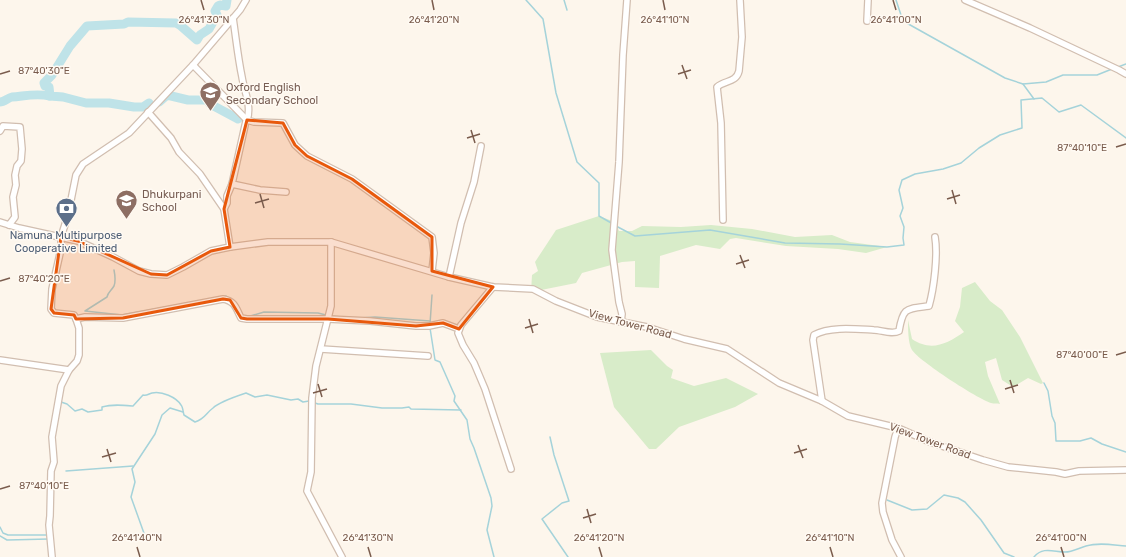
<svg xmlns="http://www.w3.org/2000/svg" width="1126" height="557" font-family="Rubik,sans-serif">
<rect width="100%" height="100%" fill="#fdf6ec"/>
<g fill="#d8ecc9">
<path d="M599 216 615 222 619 231H632L642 226 681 227 711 225 752 229 795 237 832 235 850 242 887 247 866 253 838 249 786 246 736 238 730 239 720 249 696 245 660 256 659 288 635 287V261L622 262 582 273 576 283 531 292 532 275 538 271 535 262 556 230Z"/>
<path d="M975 282 990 301 1002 310 1020 337 1043 383 1041 384 1028 378 1013 387 1002 380 996 358 985 362 988 376 1000 404C997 403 994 404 991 403 978 399 919 361 912 350 908 344 908 327 908 320L912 339C931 352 947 344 964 332L955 321 960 307 962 288Z"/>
<path d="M651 350 667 366 673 370 671 378 694 386 726 378 758 394 735 407 679 427 656 449H649L614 407 600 353Z"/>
</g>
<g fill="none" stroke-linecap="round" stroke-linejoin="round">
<g stroke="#a5d3da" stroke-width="1.5">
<path d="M526 0 543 19 556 93 577 162 599 183V216L613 224"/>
<path d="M564 0 567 10"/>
<path d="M896 0 903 21 1005 78 1023 84 1034 99"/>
<path d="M1118 67 1126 64"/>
<path d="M1023 84 1046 82 1063 75H1097L1112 69"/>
<path d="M616 226 635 236 710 230 785 243 840 244 887 247 904 245 903 238 904 227 900 216 903 208 899 190 902 180 915 174 943 169 961 163 979 148 1000 135 1022 128 1021 100 1042 98 1059 112 1081 105 1126 138"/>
<path d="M114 270C115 275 116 281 114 286 111 291 108 292 107 297L85 311 122 315 210 299"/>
<path d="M221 297 226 296 235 302"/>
<path d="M330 316 342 317"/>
<path d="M247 317 264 312 318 313 326 315"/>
<path d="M360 318 375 317 430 321"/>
<path d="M430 324 432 295"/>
<path d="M430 328 435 360 440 362 455 396 454 401 467 420 470 439 474 448 491 498 492 506 487 530 494 557"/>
<path d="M1044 383 1048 391 1052 416 1055 423 1056 441H1080L1091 438 1102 444 1126 452"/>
<path d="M61 402 67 404 75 411 82 409 88 412 102 410V407C112 404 122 405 133 406L143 395C147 396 148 394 152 393 162 391 176 397 181 405 183 407 183 412 184 415L195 422C205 419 206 413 213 408 219 402 237 396 246 393L255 397 267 395 291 400 298 399 303 402 309 401 318 404H351L382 408H402L409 407 411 409 461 410"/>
<path d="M550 437 554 455 569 501 562 503 542 519 568 557"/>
<path d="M66 471 133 466"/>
<path d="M887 500 912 510 927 509 944 495 958 498 965 502 981 520 1004 553 1014 557"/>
<path d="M0 527 3 533 8 535H48"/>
<path d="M0 536 7 540 49 539"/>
<path d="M145 536 131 497 135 482 132 469 155 434 162 415 170 408 183 412"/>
<path d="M1034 557C1043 546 1054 552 1065 552 1072 552 1079 548 1086 546 1099 542 1113 545 1126 546"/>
</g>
<g stroke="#bfe3e8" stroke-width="9">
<path d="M0 102C4 102 8 98 12 97 25 96 36 93 50 96"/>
<path d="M159 102 167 95 188 100H207L210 104 238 119"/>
<path d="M149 103 143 107H134L109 103H86L63 97 50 96 49 87 45 86 44 83 52 75 70 46 87 26 124 24 128 22 176 23 181 26 197 40 200 35 209 29 217 15 215 11 218 6 220 5 226 6 227 0"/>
</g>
<defs>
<g id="minor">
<path d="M965 0 1030 28 1119 70 1126 74"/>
<path d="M233 18C236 38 238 58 242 77 244 91 252 106 247 120L254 122 283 123 295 145 307 156 352 179 432 237 434 253 432 271"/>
<path d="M867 21 868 0"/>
<path d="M193 65 247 120 246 121 232 184 260 190 286 192"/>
<path d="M148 112 171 138 179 152 200 174 224 209"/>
<path d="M0 131 3 126 20 127 22 149 21 161 17 166 15 175 16 185 13 197 15 217 9 225"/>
<path d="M723 220 721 123 717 87C725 80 736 83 739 71L742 37 740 0"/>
<path d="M0 222 19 228 78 241 113 257 139 271 151 274 167 275 183 267 211 251 230 247 268 242H331L449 277 493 287 533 289 556 301 597 317 647 327 684 339 727 349 779 383 822 401 848 416 898 428 930 442 983 460 1008 467 1056 472 1065 474 1079 471 1126 470"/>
<path d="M331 242V306L316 366 312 398 311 472 307 491 342 557"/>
<path d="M230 247 224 209 227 203V196L232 184"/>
<path d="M449 277 461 223 474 182 481 146"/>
<path d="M493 287 461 325 458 333 463 345 474 363 485 389 511 469"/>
<path d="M76 319 85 317 123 318 223 299C235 301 236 308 241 318L247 319H328L370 321 416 326H429L443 323 459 329"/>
<path d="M621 322 622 314 619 302 612 250 619 162 623 55 627 0"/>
<path d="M321 349 428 356"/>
<path d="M0 360 69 370"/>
<path d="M822 401 813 340 814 335C830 326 856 329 874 330 881 330 892 335 899 331 903 307 906 309 929 306 934 288 938 255 935 237"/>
<path d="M898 428 895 437 882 503 883 512 892 540 901 557"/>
<path d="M52 557 49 525 50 516 51 471 54 462 52 437 61 386 69 370 77 361 79 355V328L76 319 74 315 54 313 51 309 52 289 61 249V237L68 215 76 175 83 164 129 133 193 65 240 10 246 0"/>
</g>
</defs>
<use href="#minor" stroke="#d1beb0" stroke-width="8"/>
<use href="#minor" stroke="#fff" stroke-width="5.5"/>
</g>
<path fill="#e8590c" fill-opacity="0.2" stroke="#e8590c" stroke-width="3" stroke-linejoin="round" d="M247 120 283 123 295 145 307 156 352 179 432 237V271L493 287 459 329 443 323 416 326 328 319H247L241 318 230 300 223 299 123 318 76 319 74 315 54 313 51 309 61 237 78 241 151 274 167 275 211 251 230 247 224 209Z"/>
<path fill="none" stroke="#7a5c4d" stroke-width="1.5" d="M201 0 204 10M432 0 434 10M663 0 665 10M893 0 896 10M682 65 687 79M0 74 10 71M678 74 691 70M471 130 475 143M467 138 480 134M1116 147 1126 144M952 190 956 204M260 194 264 208M947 199 960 195M255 203 269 199M740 255 745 268M736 264 749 260M0 281 10 278M529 319 533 333M525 328 538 324M1116 355 1126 352M1010 380 1014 393M318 384 322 397M1005 389 1018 385M313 393 327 389M798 445 803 458M107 449 111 462M794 453 807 449M102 457 116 453M0 489 10 486M587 509 591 523M583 518 596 514M137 547 140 557M368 547 371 557M599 547 602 557M830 547 833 557M1061 547 1064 557"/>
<defs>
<symbol id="school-pin" viewBox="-11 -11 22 30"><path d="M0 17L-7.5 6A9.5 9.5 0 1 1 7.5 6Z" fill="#8d6e63" stroke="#fffaf3"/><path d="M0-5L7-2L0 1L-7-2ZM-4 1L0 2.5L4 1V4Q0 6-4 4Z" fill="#fff"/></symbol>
<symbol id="bank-pin" viewBox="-11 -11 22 30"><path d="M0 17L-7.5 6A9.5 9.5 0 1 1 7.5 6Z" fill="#5c6f8a" stroke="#fffaf3"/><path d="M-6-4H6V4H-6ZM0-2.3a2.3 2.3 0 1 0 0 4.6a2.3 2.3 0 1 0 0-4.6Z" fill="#fff"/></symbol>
</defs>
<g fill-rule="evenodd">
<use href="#school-pin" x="198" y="80" width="25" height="34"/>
<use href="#school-pin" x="114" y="188" width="25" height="34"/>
<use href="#bank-pin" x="54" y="196" width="25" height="34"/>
</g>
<g text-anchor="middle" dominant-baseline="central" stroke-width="3" stroke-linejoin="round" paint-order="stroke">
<g font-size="11" fill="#785e54" stroke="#fffaf3" text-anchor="start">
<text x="226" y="87">Oxford English<tspan x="226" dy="13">Secondary School</tspan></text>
<text x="142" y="194">Dhukurpani<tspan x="142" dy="13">School</tspan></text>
</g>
<g font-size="11" fill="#4e5e75" stroke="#fffaf3">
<text x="66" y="235">Namuna Multipurpose<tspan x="66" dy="13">Cooperative Limited</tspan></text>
</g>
<g font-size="11" fill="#7a5c4d" stroke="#fffaf3">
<text transform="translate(630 324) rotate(15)">View Tower Road</text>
<text transform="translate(930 441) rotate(20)">View Tower Road</text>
</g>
</g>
<g font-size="10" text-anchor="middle" fill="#7a5c4d" stroke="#fffaf3" stroke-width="3" stroke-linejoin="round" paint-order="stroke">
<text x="204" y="23">26°41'30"N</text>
<text x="434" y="23">26°41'20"N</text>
<text x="665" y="23">26°41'10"N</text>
<text x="896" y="23">26°41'00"N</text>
<text x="44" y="74">87°40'30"E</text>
<text x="1082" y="151">87°40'10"E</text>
<text x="44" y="282">87°40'20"E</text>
<text x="1082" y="358">87°40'00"E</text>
<text x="44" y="489">87°40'10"E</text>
<text x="137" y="541">26°41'40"N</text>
<text x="368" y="541">26°41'30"N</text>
<text x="599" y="541">26°41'20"N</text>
<text x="830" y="541">26°41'10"N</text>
<text x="1061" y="541">26°41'00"N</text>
</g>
</svg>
